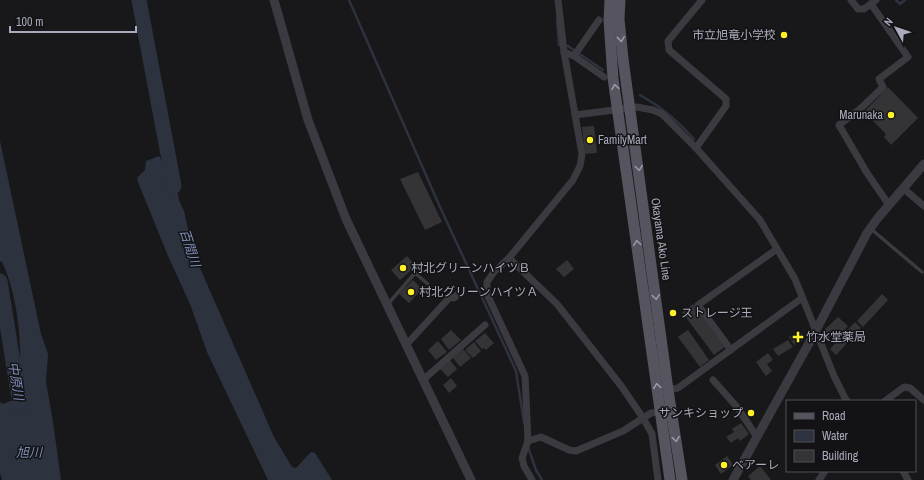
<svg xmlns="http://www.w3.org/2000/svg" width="924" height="480" font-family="'Archivo Narrow','Noto Sans JP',sans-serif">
<rect width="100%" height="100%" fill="#18181a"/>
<g fill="#2d323f">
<path d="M0 141 41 334 48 354 46 382 53 422 61 480H2L0 473V402L3 404 13 400C15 391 18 382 19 373 23 341 16 290 2 262L0 261Z"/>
<path d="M159 156 165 166 173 167 179 200 184 211 190 237 200 268 274 437 292 467 296 468 311 452 315 453 332 480H268L207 352 190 304 168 256 138 182 137 178 145 170 146 161Z"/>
</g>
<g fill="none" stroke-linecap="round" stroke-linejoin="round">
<g stroke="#2d323f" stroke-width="2.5">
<path d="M349 0 440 207 516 371 524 423"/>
<path d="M896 0 900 4 905 0"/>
<path d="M557 20 559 45 568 46 603 70"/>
<path d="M640 95C660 106 679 122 694 139"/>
<path d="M528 447 536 470 542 480"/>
</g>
<g stroke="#2d323f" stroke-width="15">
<path d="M139 0 174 186"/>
<path d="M0 281 20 405"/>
</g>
</g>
<g fill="#343336">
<path d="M888 87 918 118 891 145 884 137 886 134 864 112Z"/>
<path d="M594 126 597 153 585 154 582 127Z"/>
<path d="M418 172 442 222 425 230 400 179Z"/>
<path d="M407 256 416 266 400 280 391 270Z"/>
<path d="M567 260 574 269 564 277 556 269Z"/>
<path d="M413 280 422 289 409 303 399 294Z"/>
<path d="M882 294 888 300 863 327 857 321Z"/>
<path d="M693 304 725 347 714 355 682 312Z"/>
<path d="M838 317 848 326 840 335 836 331 828 339 822 332Z"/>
<path d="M855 322 861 328 836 355 830 349Z"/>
<path d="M451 330 461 340 449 350 441 339Z"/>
<path d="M688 330 709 360 700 367 678 337Z"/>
<path d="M800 331 805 339 794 345 789 337Z"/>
<path d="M485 333 494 343 486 350 484 348 482 349 475 341Z"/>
<path d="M788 340 793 347 778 356 773 349Z"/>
<path d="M438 341 447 352 436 360 428 350Z"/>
<path d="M474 342 481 351 473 358 465 350Z"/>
<path d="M463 349 471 358 460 367 453 358Z"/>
<path d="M768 353 773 360 767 364 772 371 766 376 756 362Z"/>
<path d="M450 360 457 369 448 377 440 369Z"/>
<path d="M451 378 457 386 449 393 443 385Z"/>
<path d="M741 423 749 434 740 441 738 438 731 443 726 437 734 432 732 429Z"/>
<path d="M727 456 733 465 721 474 715 465Z"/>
<path d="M760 466 771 480H751L748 476Z"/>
</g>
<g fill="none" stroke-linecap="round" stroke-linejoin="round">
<g stroke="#3b3a41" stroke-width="3.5">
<path d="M871 229 922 272"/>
<path d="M388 304 415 273 428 284"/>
</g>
<g stroke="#3b3a41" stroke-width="7">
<path d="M851 0 858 9H864L876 0"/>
<path d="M871 4 908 57 879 79 883 87 860 109 839 125 867 173 889 205"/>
<path d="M564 52 574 56 604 77"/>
<path d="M574 56 599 20"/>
<path d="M575 115 637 107 653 110 662 114 696 148 760 220 795 279 834 376 845 398 847 401"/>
<path d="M696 148 726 106V99L669 50 668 41 702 0"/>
<path d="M903 188 924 206"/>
<path d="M509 258 557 304 622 387 643 418 652 434 658 480"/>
<path d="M406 345 450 297 454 298 457 295"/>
<path d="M731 350 698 305 777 249"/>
<path d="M423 380 485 325"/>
<path d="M713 380 737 407 757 437"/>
<path d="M668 390 678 388 802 298"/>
<path d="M885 401 904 387 910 388 924 400"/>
<path d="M528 441 541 437 569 450 576 451 623 431 651 413 660 412"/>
<path d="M903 471 908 480"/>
<path d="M532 480 524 466 522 458 528 441 525 376 487 294V282L494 272 509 258 573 180 580 166 582 154 564 52 558 0"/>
<path d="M819 480 825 471"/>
</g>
<g stroke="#3b3a41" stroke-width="9">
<path d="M274 0 308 120 346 219 471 480"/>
<path d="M733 480 813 336 867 233 877 219 924 164"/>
</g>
<g stroke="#55545f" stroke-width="11">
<path d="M610 0 609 20 613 78 670 480"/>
<path d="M620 0 619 19 623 59 668 390 682 480"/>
</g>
</g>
<defs><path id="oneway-chevron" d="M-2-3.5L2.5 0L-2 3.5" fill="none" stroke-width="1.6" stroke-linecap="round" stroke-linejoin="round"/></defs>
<g stroke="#9899a9">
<use href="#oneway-chevron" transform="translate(621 39) rotate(84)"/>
<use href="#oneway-chevron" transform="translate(615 87) rotate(-99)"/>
<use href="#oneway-chevron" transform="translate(639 168) rotate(82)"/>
<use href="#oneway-chevron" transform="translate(637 243) rotate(-98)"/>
<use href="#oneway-chevron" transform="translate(656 297) rotate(82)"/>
<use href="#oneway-chevron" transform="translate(657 386) rotate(-98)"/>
<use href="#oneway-chevron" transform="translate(676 439) rotate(81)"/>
</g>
<g fill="#fff22b" stroke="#131315" stroke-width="1.5">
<circle cx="784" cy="35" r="4"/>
<circle cx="891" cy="115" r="4"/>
<circle cx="590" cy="140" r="4"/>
<circle cx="403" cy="268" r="4"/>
<circle cx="411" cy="292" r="4"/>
<circle cx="673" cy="313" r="4"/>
<path d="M796 331h4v4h4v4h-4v4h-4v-4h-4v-4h4z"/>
<circle cx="751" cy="413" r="4"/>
<circle cx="724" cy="465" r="4"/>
</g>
<g text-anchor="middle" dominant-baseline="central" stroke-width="3" stroke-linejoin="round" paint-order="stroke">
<g font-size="12" fill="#a9aabb" stroke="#131315" text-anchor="start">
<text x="776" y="35" text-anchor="end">市立旭竜小学校</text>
<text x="883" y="115" text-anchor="end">Marunaka</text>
<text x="598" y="140">FamilyMart</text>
<text x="411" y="268">村北グリーンハイツＢ</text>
<text x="419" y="292">村北グリーンハイツＡ</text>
<text x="681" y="313">ストレージ王</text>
<text x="806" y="337">竹水堂薬局</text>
<text x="743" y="413" text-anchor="end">サンキショップ</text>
<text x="732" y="465">ベアーレ</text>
</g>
<g font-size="12" fill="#a9aabb" stroke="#131315">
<text transform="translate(661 239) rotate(82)">Okayama Ako Line</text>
</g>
<g font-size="13" font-style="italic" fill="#7e8db8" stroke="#131315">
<text transform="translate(190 248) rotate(72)">百間川</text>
<text transform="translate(16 381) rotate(81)">中原川</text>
<text x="29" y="452">旭川</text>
</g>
</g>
<rect x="786" y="400" width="130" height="72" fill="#131315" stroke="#4f4f57"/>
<rect x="794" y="413" width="20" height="6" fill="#55545f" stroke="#4f4f57"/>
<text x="822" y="420" font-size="12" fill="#a9aabb">Road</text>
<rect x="794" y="430" width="20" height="12" fill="#2d323f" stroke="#4f4f57"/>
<text x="822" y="440" font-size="12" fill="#a9aabb">Water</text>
<rect x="794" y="450" width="20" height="12" fill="#343336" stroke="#4f4f57"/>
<text x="822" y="460" font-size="12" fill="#a9aabb">Building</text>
<g transform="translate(896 28) rotate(310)" stroke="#131315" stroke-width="3" paint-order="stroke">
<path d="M0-3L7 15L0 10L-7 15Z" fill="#a9aabb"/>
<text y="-6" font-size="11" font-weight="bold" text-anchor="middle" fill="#a9aabb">N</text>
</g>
<path d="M10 26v6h126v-6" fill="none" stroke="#a9aabb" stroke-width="2"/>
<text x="16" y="26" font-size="12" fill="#a9aabb" stroke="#131315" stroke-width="3" paint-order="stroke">100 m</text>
</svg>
